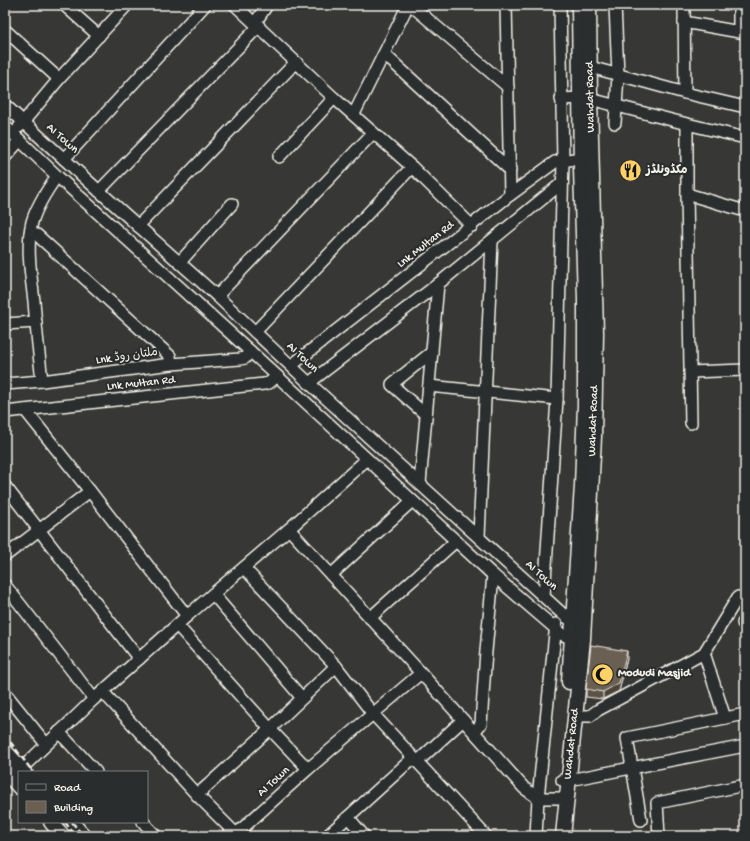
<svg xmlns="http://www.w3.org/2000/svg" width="750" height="841" font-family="'Gochi Hand','Playpen Sans Arabic',sans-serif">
<rect width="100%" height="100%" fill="#373735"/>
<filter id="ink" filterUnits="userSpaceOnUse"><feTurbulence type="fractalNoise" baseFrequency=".025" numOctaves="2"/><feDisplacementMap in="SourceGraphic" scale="8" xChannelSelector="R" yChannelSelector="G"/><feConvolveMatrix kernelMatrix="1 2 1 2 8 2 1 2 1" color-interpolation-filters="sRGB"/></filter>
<g filter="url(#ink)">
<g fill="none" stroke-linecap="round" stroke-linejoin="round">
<defs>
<g id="minor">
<path d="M64 5 99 36"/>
<path d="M235 5 334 98 412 167 472 226"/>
<path d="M411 5 508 87"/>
<path d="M506 5 510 195"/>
<path d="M684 5 685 93"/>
<path d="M739 5V31"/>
<path d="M684 22 745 33"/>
<path d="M255 23 267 5"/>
<path d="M5 30 59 79"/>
<path d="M384 54 510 170"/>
<path d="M583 67H590L685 93 745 107"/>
<path d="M561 99 581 98 590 99 687 124 745 138"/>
<path d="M5 105 99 191 217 296 309 383 566 617 570 619 580 621"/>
<path d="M354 114 408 5"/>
<path d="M615 123 618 75 615 5"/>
<path d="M687 124V194L691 423"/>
<path d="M5 126 57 176 250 351 493 575 563 635 569 637 580 638"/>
<path d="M19 127 59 79 127 5"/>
<path d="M5 157 20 140"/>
<path d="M279 157 334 98"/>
<path d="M64 159 205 5"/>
<path d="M99 191 259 26"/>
<path d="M687 194 745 211"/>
<path d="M138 226 296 62"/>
<path d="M30 234 37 235 170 356 171 364"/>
<path d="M180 262 232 204"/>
<path d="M217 296 373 133"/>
<path d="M5 324 36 322"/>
<path d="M255 332 412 167"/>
<path d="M292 365 510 195 555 162 581 158"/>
<path d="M690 372 745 370"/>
<path d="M42 381C39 354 36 328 34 301 31 276 26 247 32 222 37 205 47 190 57 176"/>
<path d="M309 383 438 284 562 183"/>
<path d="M5 384 42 381 171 364 240 359 245 358 250 351"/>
<path d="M429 386 557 399"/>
<path d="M25 410 90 491 187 616"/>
<path d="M5 412 264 384 269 383 277 376"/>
<path d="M426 415 392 385V384L432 352"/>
<path d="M420 483 438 284"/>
<path d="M5 486 139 659"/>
<path d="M289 529 331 575 421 673 524 788 538 798H560"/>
<path d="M479 536 492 241"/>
<path d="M5 556 90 491"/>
<path d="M244 568 336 666 373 714 486 836"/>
<path d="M331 575 412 501"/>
<path d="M5 585 94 699"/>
<path d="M213 594 302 698"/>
<path d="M544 596 557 399 563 160 560 5"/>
<path d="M370 618 456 541"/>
<path d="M743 623 745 622"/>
<path d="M177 625 270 729 308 769"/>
<path d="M704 653 725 718"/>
<path d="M103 692 197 795 238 836"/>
<path d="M5 693 46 744"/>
<path d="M575 716H590L598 710 704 653 738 597"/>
<path d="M59 732 96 772"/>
<path d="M474 732 481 724 486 651 493 575"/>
<path d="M417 762 463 720"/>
<path d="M21 769 94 699 187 616 289 529 367 459"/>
<path d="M562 780H569L745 746"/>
<path d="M197 795 270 729 336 666"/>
<path d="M348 817 364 836"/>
<path d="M641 820 627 738 745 714"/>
<path d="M143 822 156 836"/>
<path d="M234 836 308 769 421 673"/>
<path d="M327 836 413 758"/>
<path d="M536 836 538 798 556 624"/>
<path d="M659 836 657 803 745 785"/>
</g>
<g id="major">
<path d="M569 682 582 486 585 405V298L581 168 579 5"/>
<path d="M5 751 24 772"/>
<path d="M5 771 19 787"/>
<path d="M51 822 63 836"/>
<path d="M71 822 84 836"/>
<path d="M563 836 583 639 594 437 596 333 590 99 589 5"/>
</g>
</defs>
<use href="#minor" stroke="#f4f1e8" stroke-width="14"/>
<use href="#major" stroke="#f4f1e8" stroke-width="17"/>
<use href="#minor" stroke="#2a2d2e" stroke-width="11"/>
<use href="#major" stroke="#2a2d2e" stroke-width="14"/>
<g stroke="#f4f1e8" stroke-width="2.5" stroke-dasharray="6 3" stroke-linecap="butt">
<path d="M5 735 33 772"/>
<path d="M65 822 75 836"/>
<path d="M72 822 83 836"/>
</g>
</g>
<path fill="#5c5247" stroke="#f4f1e8" d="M627 659 619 691 603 699 586 697V689Z"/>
<path fill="#4b4239" stroke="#f4f1e8" d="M627 651V659L619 691 603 699V692Z"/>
<path fill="#6b5f52" stroke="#f4f1e8" d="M591 645 627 651 619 683 603 692 586 689Z"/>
</g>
<defs>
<symbol id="restaurant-disc" viewBox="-11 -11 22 22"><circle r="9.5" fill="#ffd166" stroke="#2a2d2e"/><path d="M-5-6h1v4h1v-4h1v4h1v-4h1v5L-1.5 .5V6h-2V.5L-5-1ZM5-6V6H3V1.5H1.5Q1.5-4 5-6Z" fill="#111"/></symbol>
<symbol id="mosque-disc" viewBox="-11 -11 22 22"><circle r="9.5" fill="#ffd166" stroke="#2a2d2e"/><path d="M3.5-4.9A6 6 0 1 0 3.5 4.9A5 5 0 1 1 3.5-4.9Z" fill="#111"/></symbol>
</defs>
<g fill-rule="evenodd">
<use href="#restaurant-disc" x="618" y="158" width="25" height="25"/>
<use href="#mosque-disc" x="590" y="662" width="25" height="25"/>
</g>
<g text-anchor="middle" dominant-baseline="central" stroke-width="4" stroke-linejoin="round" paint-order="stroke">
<g font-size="12" fill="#f4f1e8" stroke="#2a2d2e">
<text transform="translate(591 97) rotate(-91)">Wahdat Road</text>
<text transform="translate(62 139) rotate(42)">AI Town</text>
<text transform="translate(426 245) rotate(-38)">Lnk Multan Rd</text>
<text transform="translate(127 357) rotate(-8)">Lnk ملتان روڈ</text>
<text transform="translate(302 358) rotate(43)">AI Town</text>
<text transform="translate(141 384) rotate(-6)">Lnk Multan Rd</text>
<text transform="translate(594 421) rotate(-88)">Wahdat Road</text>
<text transform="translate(541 576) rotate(42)">AI Town</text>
<text transform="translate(572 744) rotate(-84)">Wahdat Road</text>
<text transform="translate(274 782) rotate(-42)">AI Town</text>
</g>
<g font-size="12" font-weight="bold" fill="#f4f1e8" stroke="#2a2d2e" text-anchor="start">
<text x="646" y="171">مکڈونلڈز</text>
<text x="618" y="674">Modudi Masjid</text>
</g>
</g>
<rect width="750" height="841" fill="none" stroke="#2a2d2e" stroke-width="20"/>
<rect x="10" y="10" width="730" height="821" fill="none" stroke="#f4f1e8" stroke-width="1.5" filter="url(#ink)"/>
<rect x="18" y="771" width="130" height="52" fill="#2a2d2e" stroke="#7b7b78"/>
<rect x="26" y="784" width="20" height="6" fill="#2a2d2e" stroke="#7b7b78"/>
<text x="54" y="791" font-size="12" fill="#f4f1e8">Road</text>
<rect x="26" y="801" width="20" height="12" fill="#6b5f52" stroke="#7b7b78"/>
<text x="54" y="811" font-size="12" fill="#f4f1e8">Building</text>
</svg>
